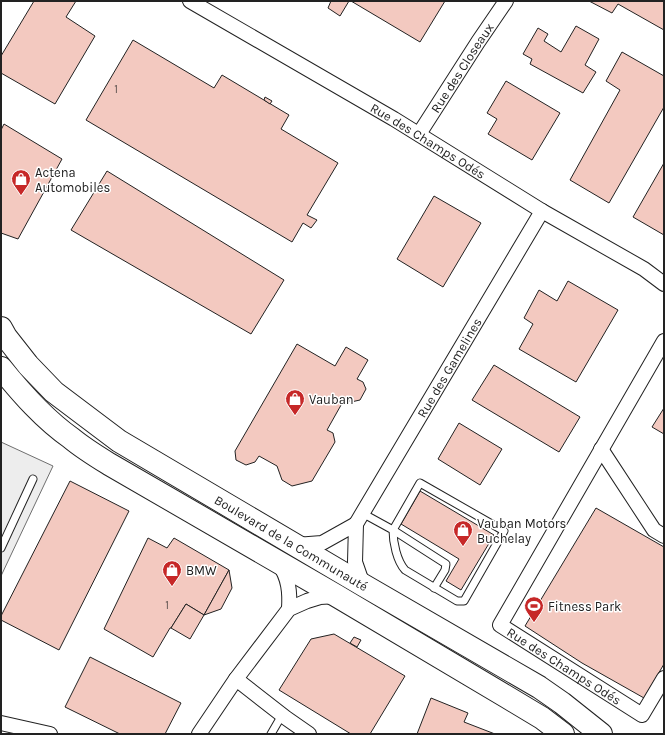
<svg xmlns="http://www.w3.org/2000/svg" width="665" height="735" font-family="Karla,sans-serif">
<rect width="100%" height="100%" fill="#fff"/>
<path fill="#ededed" stroke="#6f6f6f" d="M1 442 53 466 1 576Z"/>
<g fill="#f3c9c0" stroke="#222">
<path d="M34 1H76L66 17 95 36 55 104 1 73V56Z"/>
<path d="M331 1H349L340 16 328 8Z"/>
<path d="M351 1H445L420 42Z"/>
<path d="M589 1H664V30L618 4 612 13Z"/>
<path d="M576 26 599 39 585 65 596 72 583 93 530 64 532 59 523 54 538 28 548 34 544 41 561 52Z"/>
<path d="M133 40 214 88 222 75 289 115 281 129 338 163 307 215 317 220 311 228 303 223 292 242 86 120Z"/>
<path d="M622 52 664 76V107L609 203 570 180 620 90 606 81Z"/>
<path d="M506 81 560 113 532 160 488 134 497 119 487 113Z"/>
<path d="M265 97 272 101 270 104 264 100Z"/>
<path d="M4 124 62 159 18 239 1 233V130Z"/>
<path d="M664 163V235L633 217Z"/>
<path d="M107 171 284 280 251 334 71 230Z"/>
<path d="M434 196 481 223 443 287 397 259Z"/>
<path d="M568 281 618 310 576 382 519 349 533 324 524 318 539 290 557 301Z"/>
<path d="M297 344 335 366 346 347 368 360 357 379 363 382 366 389 360 400 351 402 345 398 327 430 333 433 335 442 312 481 292 486 282 480 277 466 259 456 255 462 246 465 236 460 235 451Z"/>
<path d="M494 365 580 417 559 452 472 400Z"/>
<path d="M664 408V434L652 427Z"/>
<path d="M459 423 502 449 480 485 438 459Z"/>
<path d="M70 481 129 511 59 650 1 620V616Z"/>
<path d="M420 491 494 535 461 590 446 581 459 559 401 524Z"/>
<path d="M596 508 664 547V664L644 698 582 663 525 626Z"/>
<path d="M148 538 167 548 174 538 229 570 204 615 186 604 171 628H170L153 657 104 629Z"/>
<path d="M229 570 232 588 221 609 204 615Z"/>
<path d="M186 604 204 615 190 639 171 628Z"/>
<path d="M334 634 405 676 370 734H351L279 690 311 639Z"/>
<path d="M354 637 361 640 357 647 350 643Z"/>
<path d="M90 657 181 703 165 734H120L65 707Z"/>
<path d="M431 698 468 713 464 722 495 734H417Z"/>
</g>
<g fill="none" stroke-linecap="round" stroke-linejoin="round">
<defs>
<g id="service">
<path d="M362 513 393 530 420 483 504 531 464 601H457L405 570C397 561 393 543 393 530"/>
<path d="M393 530 446 564 445 570 434 588"/>
<path d="M1 548 33 479"/>
<path d="M271 734 282 715"/>
</g>
<g id="minor">
<path id="s1" d="M190 1 394 119 542 211 644 269 664 284"/>
<path id="s2" d="M419 134 478 42 506 1"/>
<path id="s3" d="M664 341 500 625 642 715 664 678"/>
<path d="M601 449 654 530 664 536"/>
<path id="s4" d="M356 524 542 211"/>
<path d="M296 545 322 543 356 524 355 562 363 585"/>
<path d="M279 564C289 578 290 593 289 609"/>
<path d="M236 679 286 718 309 734"/>
<path d="M1 723 50 734"/>
<path d="M199 734 236 679 289 609 307 601 320 597 337 596"/>
</g>
<g id="primary">
<path id="s5" d="M1 328 6 337 28 365 54 392 119 441 363 585 539 687 562 703 601 734"/>
<path d="M1 368C22 394 44 419 71 438 83 448 96 456 109 464L337 596 507 697 542 718 563 734"/>
</g>
</defs>
<use href="#service" stroke="#222" stroke-width="9"/>
<use href="#minor" stroke="#222" stroke-width="16"/>
<use href="#primary" stroke="#222" stroke-width="24"/>
<use href="#service" stroke="#fff" stroke-width="7"/>
<use href="#minor" stroke="#fff" stroke-width="14"/>
<use href="#primary" stroke="#fff" stroke-width="22"/>
</g>
<defs>
<symbol id="shop-pin" viewBox="-11 -11 22 30"><path d="M0 17L-7.5 6A9.5 9.5 0 1 1 7.5 6Z" fill="#c62828" stroke="#fff"/><path d="M-5-2.5h2.3a2.7 3.5 0 0 1 5.4 0H5L5.5 6h-11ZM-1.5-2.5h3a1.5 2.3 0 0 0-3 0Z" fill="#fff"/></symbol>
<symbol id="stadium-pin" viewBox="-11 -11 22 30"><path d="M0 17L-7.5 6A9.5 9.5 0 1 1 7.5 6Z" fill="#c62828" stroke="#fff"/><path d="M0-5a6.5 5 0 1 0 0 10a6.5 5 0 1 0 0-10ZM-3.5-1.8h7v3.6h-7Z" fill="#fff"/></symbol>
</defs>
<g fill-rule="evenodd">
<use href="#shop-pin" x="10" y="168" width="22" height="30"/>
<use href="#shop-pin" x="284" y="388" width="22" height="30"/>
<use href="#shop-pin" x="452" y="519" width="22" height="30"/>
<use href="#shop-pin" x="161" y="559" width="22" height="30"/>
<use href="#stadium-pin" x="523" y="595" width="22" height="30"/>
</g>
<g text-anchor="middle" dominant-baseline="central" stroke-width="3" stroke-linejoin="round" paint-order="stroke">
<g font-size="11" fill="#564c4a">
<text x="116" y="89">1</text>
<text x="167" y="605">1</text>
</g>
<g font-size="13" fill="#222" stroke="#fff">
<text stroke="none"><textPath href="#s2" startOffset="79">Rue des Closeaux</textPath></text>
<text stroke="none"><textPath href="#s1" startOffset="276">Rue des Champs Odés</textPath></text>
<text stroke="none"><textPath href="#s4" startOffset="182">Rue des Gamelines</textPath></text>
<text stroke="none"><textPath href="#s5" startOffset="365">Boulevard de la Communauté</textPath></text>
<text stroke="none"><textPath href="#s3" startOffset="404">Rue des Champs Odés</textPath></text>
</g>
<g font-size="13" fill="#222" stroke="#fff" text-anchor="start">
<text x="35" y="172">Actena<tspan x="35" dy="15">Automobiles</tspan></text>
<text x="309" y="399">Vauban</text>
<text x="477" y="523">Vauban Motors<tspan x="477" dy="15">Buchelay</tspan></text>
<text x="186" y="570">BMW</text>
<text x="548" y="606">Fitness Park</text>
</g>
</g>
<rect width="665" height="735" fill="none" stroke="#222222" stroke-width="4"/>
</svg>
